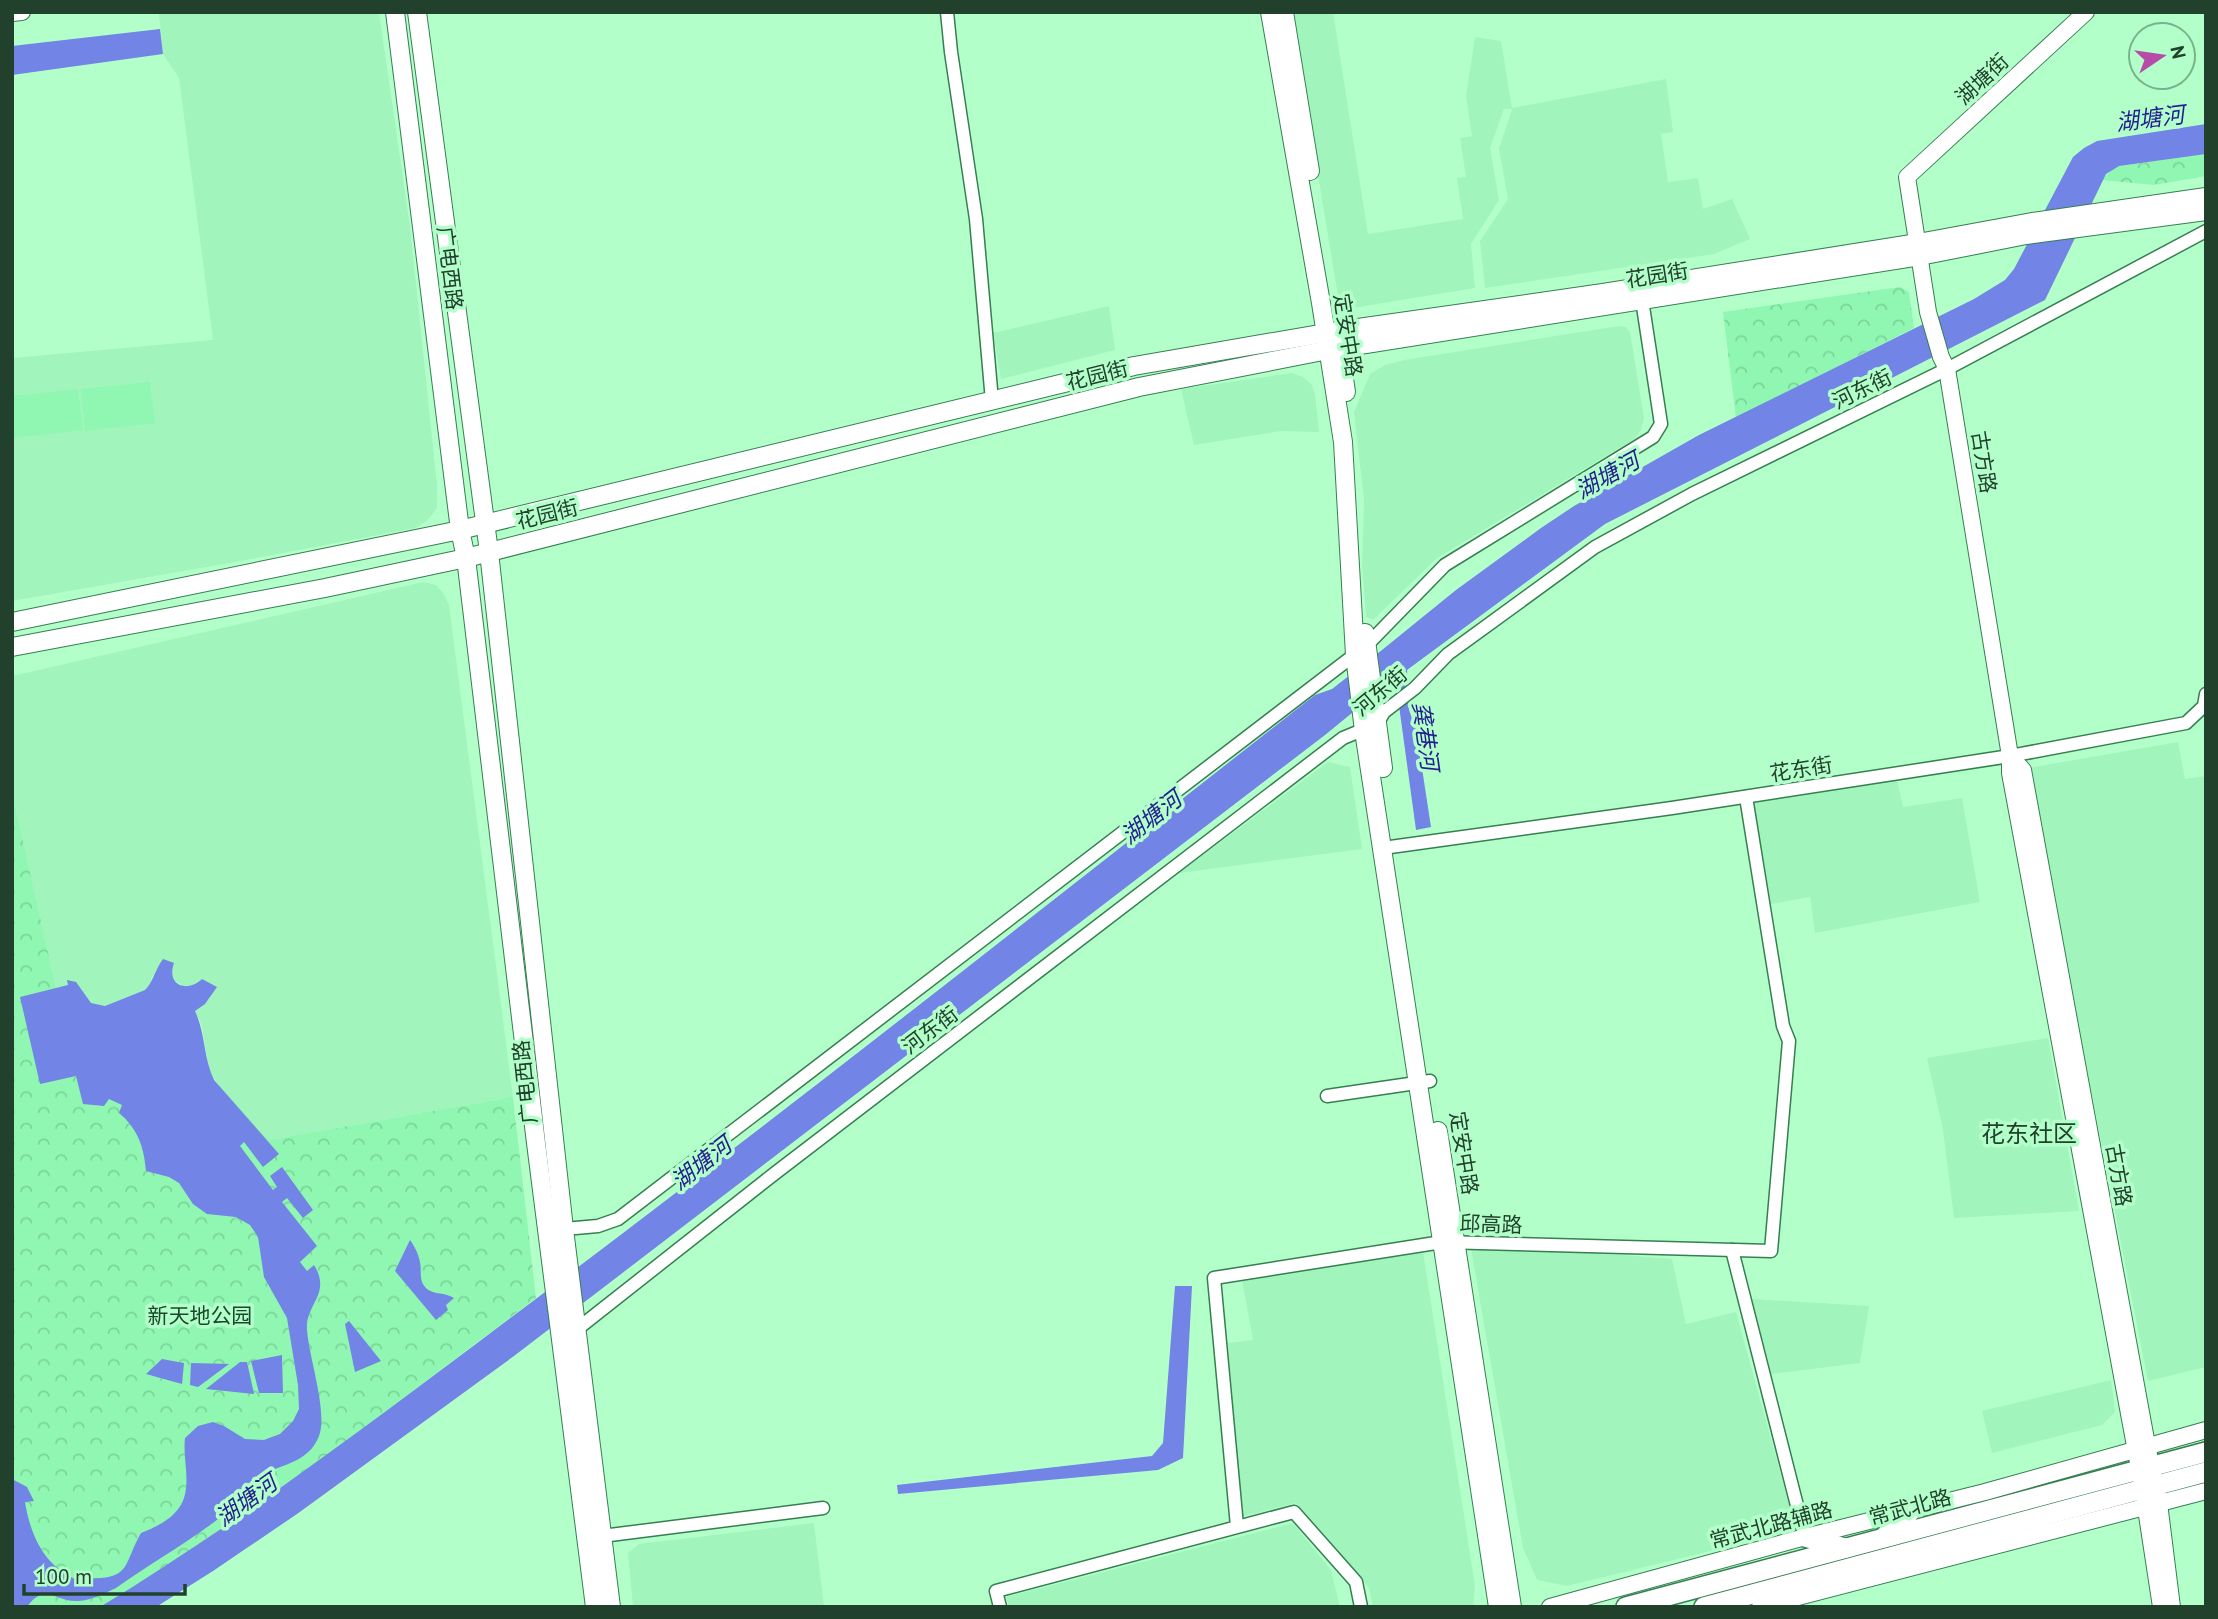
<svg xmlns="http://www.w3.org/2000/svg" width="2218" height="1619" font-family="'PT Sans','Noto Sans SC',sans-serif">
<defs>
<pattern id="park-crowns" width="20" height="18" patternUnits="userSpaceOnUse" patternTransform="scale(1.75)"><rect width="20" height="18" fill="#8ff7b2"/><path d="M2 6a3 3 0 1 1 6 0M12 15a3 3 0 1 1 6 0" fill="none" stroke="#7bd599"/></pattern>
</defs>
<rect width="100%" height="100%" fill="#b3ffca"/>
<g fill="#a1f4bb">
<path d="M172 12H379L410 227 437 485V508L427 521 415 528 241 561 12 601V358L213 340 179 78 163 54 159 14Z"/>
<path d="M1291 12H1333L1368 234 1463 219 1457 178 1466 177 1460 138 1472 136 1466 96 1475 37 1501 41 1512 108 1666 79 1673 132 1661 134 1668 182 1698 178 1703 209 1732 199 1750 239 1714 254 1485 288 1480 241 1508 199 1499 149 1512 109H1504L1490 148 1499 200 1471 244 1475 288 1352 308 1338 296Z"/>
<path d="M1109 306 1115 350 1001 379 993 333Z"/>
<path d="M1619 326 1626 327 1630 332 1644 418 1641 430 1634 439 1437 558 1373 620 1366 617 1362 565 1364 500 1354 412 1370 374 1385 365 1404 360Z"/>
<path d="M1292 373 1303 377 1312 385 1315 394 1319 432 1281 431 1194 445 1181 389Z"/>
<path d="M423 582 436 585 444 594 449 605 513 1097 269 1140 221 1089 209 1070 202 1026 195 1011 210 998 202 979 194 986H183L174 980 171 970 152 976 150 985 145 990 105 1006 91 1003 67 981 69 985 56 988 12 792V676Z"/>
<path d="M2178 742 2185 779 2206 776V1367L2148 1381 2028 768Z"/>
<path d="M1328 762 1350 767 1362 849 1179 873Z"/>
<path d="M1897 780 1903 807 1962 798 1980 902 1815 933 1810 897 1771 904 1754 802Z"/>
<path d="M2048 1038 2079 1211 1954 1218 1943 1130 1927 1058Z"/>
<path d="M1471 1249 1573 1251 1672 1259 1686 1324 1736 1312 1796 1530 1567 1586 1537 1580 1523 1548Z"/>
<path d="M1423 1252 1475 1586 1473 1607H1373L1369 1588 1296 1503 1241 1517 1228 1343 1253 1340 1242 1280Z"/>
<path d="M1752 1299 1869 1306 1860 1363 1771 1374Z"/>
<path d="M2111 1380 2115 1412 2102 1425 1992 1453 1982 1411Z"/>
<path d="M814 1523 824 1607H633L628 1553 639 1544Z"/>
<path d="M1293 1523 1331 1570 1340 1607H1009L1006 1597Z"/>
</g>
<g fill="url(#park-crowns)">
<path d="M2206 154V176L2154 185 2102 180 2112 169 2119 166Z"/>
<path d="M1900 287 1909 292 1914 328 1736 418 1723 312Z"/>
<path d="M12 792 56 988 68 985 67 980 76 982 91 1003 206 1058 214 1080 269 1140 513 1097 536 1298 329 1454 161 1570 100 1607H12Z"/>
</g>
<g fill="#8ff7b2">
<path d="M150 382 155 423 85 431 81 389Z"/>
<path d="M78 389 83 430 14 438 12 396Z"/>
</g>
<g fill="#7284e5">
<path d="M160 29 163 54 12 75V46Z"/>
<path d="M2206 124V154L2119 166 2106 174 2045 300 1605 524 1407 670 1409 710 1416 729 1431 827 1416 830 1397 691 1385 686 1325 735 514 1356 297 1514 213 1571 156 1607H100C261 1509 410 1393 561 1280 815 1089 1064 891 1315 695L1332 689 1382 650 1456 590 1541 528 1574 506 1699 435 1974 299 2005 280 2014 269 2073 157 2084 148 2097 141Z"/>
<path d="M163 959 174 963C166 986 187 993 202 979L217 987 205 1004 195 1011C206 1035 203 1057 214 1080L279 1154 263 1167 244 1142 240 1146 273 1190 277 1187 270 1176 282 1167 313 1210 303 1218 287 1198 282 1202 317 1246 300 1262 307 1271 314 1265C332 1294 305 1304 307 1330 309 1358 328 1412 319 1436 308 1465 277 1464 254 1479 241 1488 235 1506 222 1516 189 1542 151 1563 116 1588 103 1594 92 1600 78 1601 54 1602 45 1582 27 1607H12V1479L27 1487 34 1501 25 1502C31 1539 47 1571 85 1583L87 1578C131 1580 123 1565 141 1533 161 1525 184 1514 186 1488 188 1472 183 1455 185 1438L198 1426 213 1422 224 1426 245 1439 264 1440 280 1434 293 1421 299 1409 298 1385 287 1318 264 1277 258 1237 250 1225 236 1217 207 1214 193 1204 179 1183 169 1177 146 1171C144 1147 138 1129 119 1113L122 1105 109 1099 104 1106 83 1104 76 1076 40 1084 20 997 68 985 67 980 76 982 91 1003 105 1006 145 990C152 984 156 968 163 959Z"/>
<path d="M410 1240C415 1247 418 1253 420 1262 422 1272 418 1281 427 1289 434 1295 445 1292 454 1298L446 1305 448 1310 436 1320 395 1271Z"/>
<path d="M1175 1286H1192L1183 1458 1158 1470 898 1494 897 1485 1152 1456 1163 1443Z"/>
<path d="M349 1321 381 1361 355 1372 345 1324Z"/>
<path d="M282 1355 283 1393H259L251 1361Z"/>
<path d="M162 1359 184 1363 182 1384 146 1374Z"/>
<path d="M240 1362H247L254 1394 206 1389Z"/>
<path d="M191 1363 229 1364 198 1387 190 1385Z"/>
</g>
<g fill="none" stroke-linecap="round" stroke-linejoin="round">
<defs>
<g id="minor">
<path d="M947 12 951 52 976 219 992 401"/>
<path d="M1383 848 1672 808 2010 756 2186 723 2204 706 2206 694"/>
<path d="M1327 1096 1430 1081"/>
<path d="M564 1229 598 1226 618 1219 1366 646 1445 565 1653 437 1661 424 1642 300"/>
<path d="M1732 1250 1805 1537"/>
<path d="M576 1330 774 1174 1343 738 1377 724 1384 712 1415 688 1448 654 1595 547 1692 494 1947 369 2206 231"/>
<path d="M1237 1526 1214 1278 1442 1242 1771 1251 1789 1041 1783 1026 1746 797"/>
<path d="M602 1536 823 1508"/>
<path d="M1000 1607 996 1591 1294 1512 1356 1582 1361 1607"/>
</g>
<g id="tertiary">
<path d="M2086 12 1907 177 1928 312 1941 357 1947 369 2010 756V773L2143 1489 2161 1607"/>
<path d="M12 13 22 12"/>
<path d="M2010 756 2023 770 2147 1445 2159 1503 2172 1607"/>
<path d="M1550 1607 1805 1537 1985 1492 2206 1430"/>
<path d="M1760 1607 2206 1491"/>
</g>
<g id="secondary">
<path d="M395 12 460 530 466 558 536 1143 595 1607"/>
<path d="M417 12 489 552 564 1229 611 1607"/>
<path d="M1270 12 1321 303 1343 442 1355 655 1364 731 1498 1607"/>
<path d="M1284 12 1310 171"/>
<path d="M1338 337 1346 392"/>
<path d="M12 622 460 530 1134 366 1337 331 1603 293 1918 243 2032 222 2206 197"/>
<path d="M1365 633 1383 768"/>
<path d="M12 647 325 588 466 558 1139 387 1328 350 1920 256 2026 235 2206 211"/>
<path d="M1438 1131 1512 1607"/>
</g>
<g id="primary">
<path d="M1805 1537 1845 1548"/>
<path d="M1884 1537 1911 1511"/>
<path d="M1626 1607 2206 1452"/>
<path d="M1704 1607 2206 1472"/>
</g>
</defs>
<use href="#minor" stroke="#357f51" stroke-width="15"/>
<use href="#tertiary" stroke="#357f51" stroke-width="18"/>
<use href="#secondary" stroke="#357f51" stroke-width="20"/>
<use href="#primary" stroke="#357f51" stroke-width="22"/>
<use href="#minor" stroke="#fff" stroke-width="12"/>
<use href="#tertiary" stroke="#fff" stroke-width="16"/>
<use href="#secondary" stroke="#fff" stroke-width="18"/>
<use href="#primary" stroke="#fff" stroke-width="19"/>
</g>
<g text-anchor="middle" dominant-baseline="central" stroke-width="7" stroke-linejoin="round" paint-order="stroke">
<g font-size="21" fill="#22412d" stroke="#b3ffca">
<text transform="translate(1982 79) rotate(-43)">湖塘街</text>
<text transform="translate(450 268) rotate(83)">广电西路</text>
<text transform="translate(1657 275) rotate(-9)">花园街</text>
<text transform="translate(1348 335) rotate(81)">定安中路</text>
<text transform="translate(1097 375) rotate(-14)">花园街</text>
<text transform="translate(1862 389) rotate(-26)">河东街</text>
<text transform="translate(1984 462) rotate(81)">古方路</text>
<text transform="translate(547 514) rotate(-14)">花园街</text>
<text transform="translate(1380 691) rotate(-40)">河东街</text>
<text transform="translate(1801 769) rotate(-9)">花东街</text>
<text transform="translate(930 1030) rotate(-37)">河东街</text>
<text transform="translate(525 1082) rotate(-96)">广电西路</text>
<text transform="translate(1464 1153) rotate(81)">定安中路</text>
<text transform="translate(2119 1175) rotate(80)">古方路</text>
<text transform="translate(1491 1224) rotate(2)">邱高路</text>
<text transform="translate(1910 1507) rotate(-15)">常武北路</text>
<text transform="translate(1771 1525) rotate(-15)">常武北路辅路</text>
</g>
<g font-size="21" fill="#1a482c" stroke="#b3ffca">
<text x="200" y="1315">新天地公园</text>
</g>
<g font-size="23" font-style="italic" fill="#231d8f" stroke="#b3ffca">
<text transform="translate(2150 118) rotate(-7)">湖塘河</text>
<text transform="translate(1607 475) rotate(-29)">湖塘河</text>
<text transform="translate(1426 736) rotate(82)">龚巷河</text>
<text transform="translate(1151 817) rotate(-38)">湖塘河</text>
<text transform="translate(701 1163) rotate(-38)">湖塘河</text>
<text transform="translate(246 1500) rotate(-36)">湖塘河</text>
</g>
<g font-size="24" fill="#22412d" stroke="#b3ffca">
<text x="2029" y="1133">花东社区</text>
</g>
</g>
<rect width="2218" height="1619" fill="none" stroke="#22412d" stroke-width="28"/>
<g transform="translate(2162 56) rotate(77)"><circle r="33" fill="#b3ffca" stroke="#79b38b" stroke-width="2"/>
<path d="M0-5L12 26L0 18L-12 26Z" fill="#b84aa8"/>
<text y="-10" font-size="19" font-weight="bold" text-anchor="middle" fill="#22412d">N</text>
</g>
<path d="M24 1584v10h161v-10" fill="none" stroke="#22412d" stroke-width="3.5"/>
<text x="35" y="1584" font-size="21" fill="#22412d" stroke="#b3ffca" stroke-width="5" paint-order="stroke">100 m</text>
</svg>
